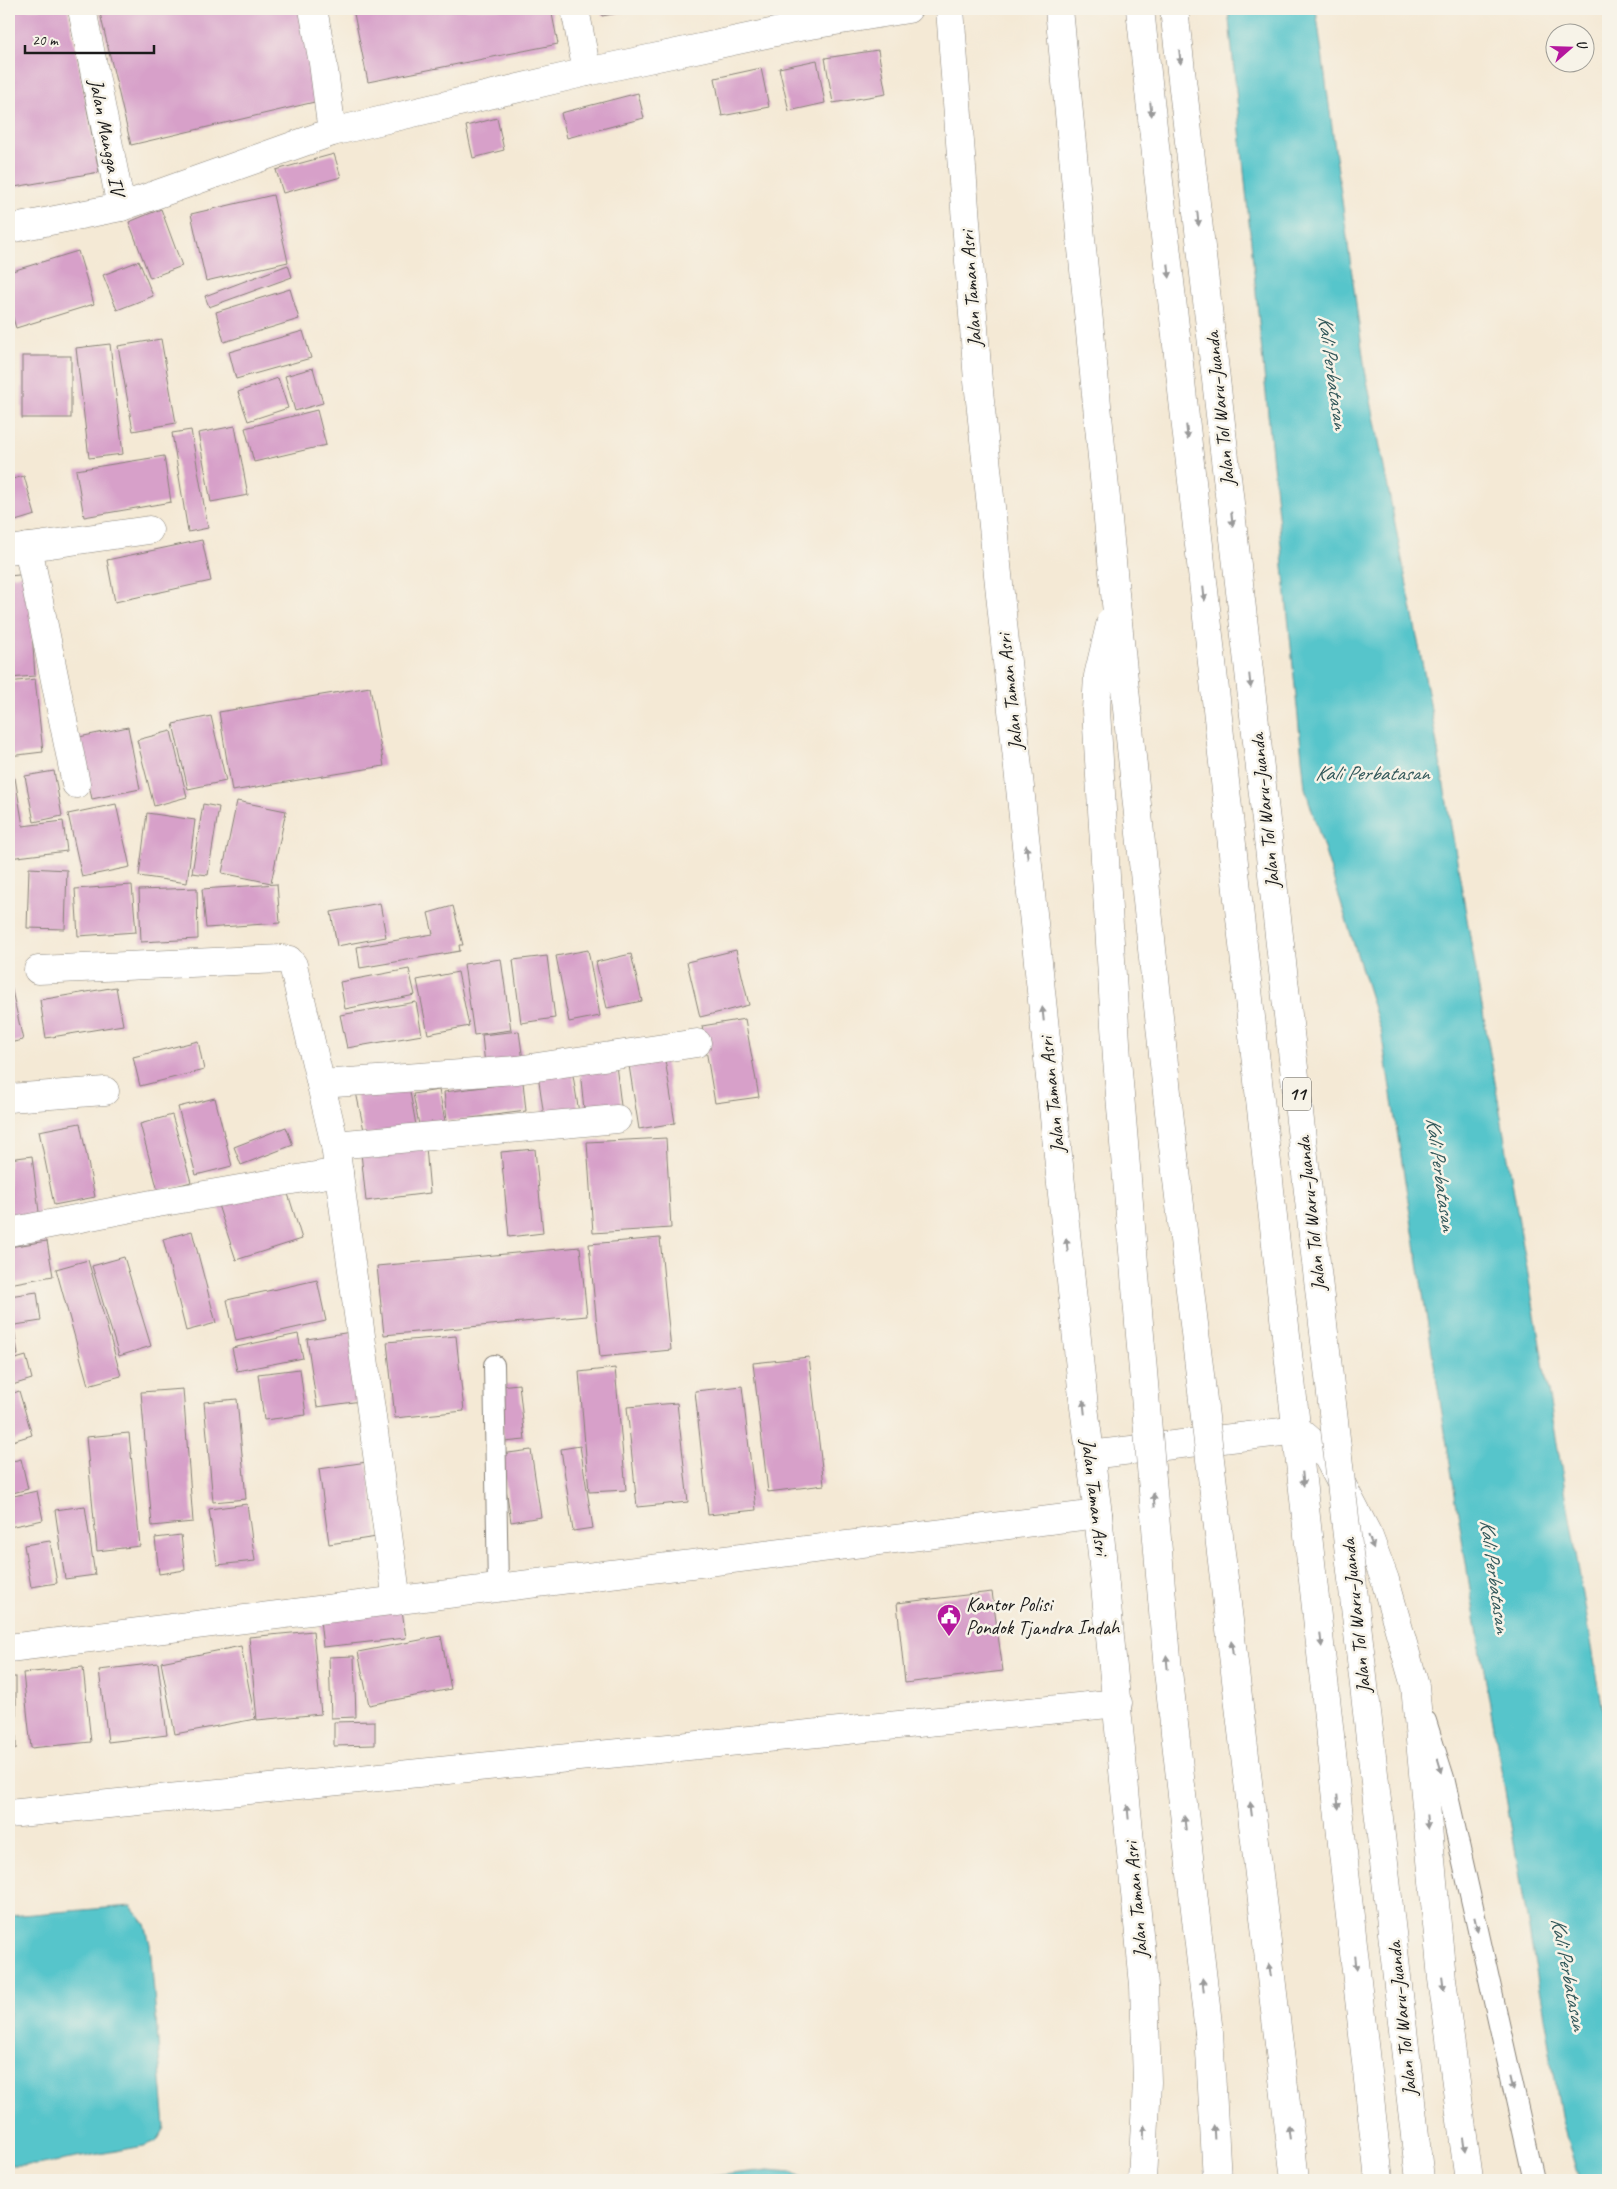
<svg xmlns="http://www.w3.org/2000/svg" width="1617" height="2189" font-family="Caveat,sans-serif">
<rect width="100%" height="100%" fill="#f7f3e8"/>
<filter id="ink" filterUnits="userSpaceOnUse"><feTurbulence type="fractalNoise" baseFrequency=".02" numOctaves="2"/><feDisplacementMap in="SourceGraphic" scale="10" xChannelSelector="R" yChannelSelector="G"/><feConvolveMatrix kernelMatrix="1 2 1 2 8 2 1 2 1" color-interpolation-filters="sRGB"/></filter>
<filter id="wash" filterUnits="userSpaceOnUse"><feTurbulence type="fractalNoise" baseFrequency=".0096" numOctaves="4" result="noise"/><feDisplacementMap in="SourceGraphic" scale="20" xChannelSelector="R" yChannelSelector="G"/><feGaussianBlur stdDeviation="1.12" result="paint"/><feColorMatrix in="noise" values="0 0 0 0 0 0 0 0 0 0 0 0 0 0 0 0 0 1.4 0 .05"/><feComposite in="paint" operator="in"/></filter>
<g filter="url(#wash)">
<rect width="100%" height="100%" fill="#f4e9d5"/>
<g fill="#57c5cb" stroke="#3a7074">
<path d="M1228 9H1316L1365 370 1429 698 1608 1740V2180H1579L1562 2121 1471 1595 1381 1031 1305 788Z"/>
<path d="M131 1906 145 1924 150 1944 165 2128 157 2141 144 2146 37 2165H11L9 2161V1916Z"/>
<path d="M768 2170 792 2172 806 2180H676Z"/>
</g>
<g id="blocks">
<g fill="#d7a0c9">
<path d="M9 9H68L99 172 9 188Z"/>
<path d="M99 9H304L323 100 131 145Z"/>
<path d="M353 9H551L558 44 368 82Z"/>
<path d="M601 9H635V10L602 16Z"/>
<path d="M878 50 886 94 833 103 825 58Z"/>
<path d="M817 60 825 103 789 111 779 68Z"/>
<path d="M761 68 769 107 722 116 715 78Z"/>
<path d="M638 93 644 118 567 138 561 113Z"/>
<path d="M497 118 504 150 473 158 466 126Z"/>
<path d="M334 154 341 177 283 193 276 170Z"/>
<path d="M273 195 288 262 206 281 191 214Z"/>
<path d="M161 209 182 266 150 278 129 222Z"/>
<path d="M78 251 94 304 16 328 9 305V272Z"/>
<path d="M139 261 153 296 117 310 103 275Z"/>
<path d="M288 265 292 277 209 307 205 296Z"/>
<path d="M290 289 299 319 224 342 216 312Z"/>
<path d="M303 331 311 358 236 379 229 352Z"/>
<path d="M161 339 176 423 133 431 118 346Z"/>
<path d="M110 344 123 454 89 458 76 348Z"/>
<rect x="22" y="356" width="49" height="62"/>
<path d="M313 368 323 403 295 411 285 376Z"/>
<path d="M278 378 288 408 248 421 238 392Z"/>
<path d="M317 410 326 445 254 462 245 428Z"/>
<path d="M235 426 248 495 211 502 198 433Z"/>
<path d="M191 430 208 528 188 532 172 433Z"/>
<path d="M164 456 171 502 84 517 76 470Z"/>
<path d="M24 476 35 515 9 523V480Z"/>
<path d="M202 540 211 581 115 602 107 560Z"/>
<path d="M28 574 35 676 9 678V576Z"/>
<path d="M35 679 43 752 9 756V682Z"/>
<path d="M370 687 384 766 232 791 219 712Z"/>
<path d="M211 716 226 781 188 789 173 724Z"/>
<path d="M128 727 140 789 92 799 79 737Z"/>
<path d="M171 731 187 797 154 806 137 740Z"/>
<path d="M54 771 62 816 34 822 25 776Z"/>
<path d="M15 778 23 826 63 821 67 851 9 858V779Z"/>
<path d="M237 801 286 811 271 883 222 873Z"/>
<path d="M116 804 130 867 82 877 68 814Z"/>
<path d="M203 804 219 807 208 875 192 873Z"/>
<path d="M147 813 195 820 187 883 139 876Z"/>
<path d="M29 868 67 870 65 929 27 928Z"/>
<path d="M277 884 280 923 206 928 202 889Z"/>
<path d="M132 885 136 932 78 936 75 889Z"/>
<path d="M197 888 198 939 141 942 139 890Z"/>
<path d="M380 903 386 937 337 946 331 912Z"/>
<path d="M453 906 463 945H459L460 951 360 968 357 947 433 934 428 913Z"/>
<path d="M588 950 600 1016 569 1022 556 956Z"/>
<path d="M736 950 749 1005 700 1017 687 962Z"/>
<path d="M631 954 642 1001 607 1008 596 962Z"/>
<path d="M547 956 555 1018 521 1023 513 960Z"/>
<path d="M501 959 511 1030 474 1035 464 964Z"/>
<path d="M409 969 415 995 345 1009 340 982Z"/>
<path d="M458 972 469 1026 428 1034 417 980Z"/>
<path d="M9 977 23 1040 9 1043Z"/>
<path d="M116 987 123 1025 46 1038 40 1000Z"/>
<path d="M416 1002 422 1035 347 1048 340 1015Z"/>
<path d="M745 1019 759 1097 715 1103 702 1026Z"/>
<path d="M519 1031 523 1061 485 1065 482 1035Z"/>
<path d="M198 1041 204 1070 140 1086 133 1057Z"/>
<path d="M664 1053 675 1123 639 1129 628 1059Z"/>
<path d="M615 1057 622 1114 585 1119 579 1061Z"/>
<path d="M572 1069 580 1119 545 1124 538 1074Z"/>
<path d="M408 1081 416 1125 365 1135 356 1092Z"/>
<path d="M523 1082 526 1111 447 1121 444 1092Z"/>
<path d="M439 1090 446 1126 420 1130 413 1094Z"/>
<path d="M215 1098 232 1166 196 1175 178 1107Z"/>
<path d="M172 1115 191 1182 158 1191 140 1124Z"/>
<path d="M80 1123 95 1197 54 1205 39 1131Z"/>
<path d="M286 1127 293 1145 241 1165 234 1147Z"/>
<path d="M666 1138 671 1228 593 1233 587 1142Z"/>
<path d="M426 1147 430 1193 366 1201 361 1153Z"/>
<path d="M535 1149 543 1233 509 1237 501 1152Z"/>
<path d="M32 1156 40 1220 9 1224V1159Z"/>
<path d="M285 1184 302 1239 236 1260 218 1205Z"/>
<path d="M192 1231 216 1323 186 1331 163 1239Z"/>
<path d="M660 1238 671 1350 600 1357 589 1244Z"/>
<path d="M47 1241 53 1276 9 1284V1247Z"/>
<path d="M580 1247 587 1316 384 1335 377 1266Z"/>
<path d="M124 1257 151 1346 119 1356 92 1266Z"/>
<path d="M88 1260 121 1376 88 1385 56 1269Z"/>
<path d="M317 1280 326 1321 236 1341 227 1300Z"/>
<path d="M37 1292 41 1321 9 1326V1296Z"/>
<path d="M9 1328H14L18 1355 9 1356Z"/>
<path d="M351 1332 361 1401 317 1407 307 1339Z"/>
<path d="M298 1334 303 1358 237 1371 232 1348Z"/>
<path d="M456 1336 464 1411 395 1418 387 1342Z"/>
<path d="M26 1356 32 1379 9 1386V1361Z"/>
<path d="M809 1357 824 1485 768 1492 753 1363Z"/>
<path d="M615 1368 626 1490 589 1492 579 1372Z"/>
<path d="M300 1369 306 1415 264 1420 258 1374Z"/>
<path d="M519 1384 525 1440 504 1442 499 1386Z"/>
<path d="M742 1386 756 1510 708 1515 695 1391Z"/>
<path d="M183 1389 193 1522 152 1526 141 1392Z"/>
<path d="M19 1391 32 1435 9 1442V1395Z"/>
<path d="M237 1399 246 1499 213 1502 204 1402Z"/>
<path d="M677 1403 688 1502 637 1507 627 1407Z"/>
<path d="M129 1433 140 1546 97 1551 86 1437Z"/>
<path d="M580 1446 593 1528 573 1531 561 1449Z"/>
<path d="M531 1450 541 1517 511 1522 501 1454Z"/>
<path d="M21 1459 28 1489 9 1494V1462Z"/>
<path d="M367 1462 377 1537 329 1544 319 1469Z"/>
<path d="M37 1491 43 1520 9 1527V1497Z"/>
<path d="M247 1504 255 1561 217 1565 209 1509Z"/>
<path d="M85 1506 95 1575 65 1579 55 1510Z"/>
<path d="M181 1535 185 1570 159 1574 155 1538Z"/>
<path d="M50 1541 57 1583 31 1587 24 1545Z"/>
<path d="M9 1569 12 1583 9 1584Z"/>
<path d="M992 1592 1003 1671 905 1683 897 1603Z"/>
<path d="M402 1610 406 1638 323 1647 320 1620Z"/>
<path d="M313 1631 321 1714 257 1720 249 1637Z"/>
<path d="M441 1636 451 1689 369 1705 358 1652Z"/>
<path d="M241 1646 255 1719 175 1734 161 1662Z"/>
<path d="M354 1656 356 1717 331 1718 329 1657Z"/>
<path d="M158 1663 167 1735 108 1742 99 1670Z"/>
<path d="M83 1667 91 1742 31 1748 23 1673Z"/>
<rect x="9" y="1677" width="7" height="72"/>
<path d="M375 1721V1745L334 1746V1722Z"/>
</g>
</g>
</g>
<g filter="url(#ink)">
<use href="#blocks" fill-opacity="0" stroke="#888278" stroke-width="1"/>
<g fill="none" stroke-linecap="round" stroke-linejoin="round">
<defs>
<g id="service">
<path d="M494 1365 498 1588"/>
<path d="M1426 1721 1444 1778 1534 2180"/>
</g>
<g id="minor">
<path d="M82 9 121 207"/>
<path d="M313 9 323 63 332 132"/>
<path d="M575 9 587 72"/>
<path d="M9 229 121 207 332 132 587 72 799 27 908 9"/>
<path d="M28 547 76 784"/>
<path d="M9 550 149 530"/>
<path d="M38 970 281 959 289 960 293 965 335 1145 397 1601"/>
<path d="M321 1084 517 1070 697 1043"/>
<path d="M9 1098 105 1091"/>
<path d="M335 1145 617 1119"/>
<path d="M9 1232 152 1204 339 1172"/>
<path d="M9 1648 1098 1514"/>
<path d="M9 1814 1118 1703"/>
</g>
<g id="secondary">
<path d="M950 9 978 381 1084 1407 1098 1514 1144 1985 1147 2082 1142 2180"/>
<path d="M1140 9 1379 2180"/>
<path d="M1090 1455 1298 1430 1326 1454 1369 1537 1385 1580 1415 1686 1442 1979 1469 2180"/>
</g>
<path id="motorway" d="M1209 2033 1217 2180"/>
</defs>
<use href="#service" stroke="#888278" stroke-width="22"/>
<use href="#minor" stroke="#888278" stroke-width="29"/>
<use href="#secondary" stroke="#888278" stroke-width="29"/>
<use href="#motorway" stroke="#888278" stroke-width="29"/>
<use href="#service" stroke="#fff" stroke-width="20"/>
<use href="#minor" stroke="#fff" stroke-width="28"/>
<use href="#secondary" stroke="#fff" stroke-width="28"/>
<use href="#motorway" stroke="#fff" stroke-width="28"/>
<defs>
<g id="motorway-bridge">
<path d="M1059 9 1116 603 1169 1112 1295 2180"/>
<path d="M1174 9 1420 2180"/>
<path d="M1111 621 1098 676 1096 710 1117 1059 1168 1671 1209 2033"/>
</g>
</defs>
<use href="#motorway-bridge" stroke="#888278" stroke-width="29" stroke-linecap="butt"/>
<use href="#motorway-bridge" stroke="#fff" stroke-width="28"/>
</g>
<defs><path id="oneway-solid" d="M-6-.8H1V-3.2L6.5 0L1 3.2V.8H-6Z" transform="scale(1.25)"/></defs>
<g fill="#999">
<use href="#oneway-solid" transform="translate(1180 57) rotate(84)"/>
<use href="#oneway-solid" transform="translate(1151 109) rotate(84)"/>
<use href="#oneway-solid" transform="translate(1198 219) rotate(84)"/>
<use href="#oneway-solid" transform="translate(1169 271) rotate(84)"/>
<use href="#oneway-solid" transform="translate(1187 432) rotate(84)"/>
<use href="#oneway-solid" transform="translate(1232 519) rotate(84)"/>
<use href="#oneway-solid" transform="translate(1204 594) rotate(84)"/>
<use href="#oneway-solid" transform="translate(1250 681) rotate(84)"/>
<use href="#oneway-solid" transform="translate(1027 852) rotate(-96)"/>
<use href="#oneway-solid" transform="translate(1043 1014) rotate(-96)"/>
<use href="#oneway-solid" transform="translate(1067 1245) rotate(-96)"/>
<use href="#oneway-solid" transform="translate(1084 1407) rotate(-96)"/>
<use href="#oneway-solid" transform="translate(1303 1479) rotate(84)"/>
<use href="#oneway-solid" transform="translate(1154 1500) rotate(-95)"/>
<use href="#oneway-solid" transform="translate(1371 1542) rotate(69)"/>
<use href="#oneway-solid" transform="translate(1321 1640) rotate(84)"/>
<use href="#oneway-solid" transform="translate(1232 1648) rotate(-97)"/>
<use href="#oneway-solid" transform="translate(1167 1662) rotate(-95)"/>
<use href="#oneway-solid" transform="translate(1440 1766) rotate(73)"/>
<use href="#oneway-solid" transform="translate(1338 1802) rotate(84)"/>
<use href="#oneway-solid" transform="translate(1251 1809) rotate(-97)"/>
<use href="#oneway-solid" transform="translate(1128 1812) rotate(-95)"/>
<use href="#oneway-solid" transform="translate(1427 1822) rotate(85)"/>
<use href="#oneway-solid" transform="translate(1185 1823) rotate(-96)"/>
<use href="#oneway-solid" transform="translate(1476 1924) rotate(77)"/>
<use href="#oneway-solid" transform="translate(1356 1963) rotate(84)"/>
<use href="#oneway-solid" transform="translate(1270 1970) rotate(-97)"/>
<use href="#oneway-solid" transform="translate(1443 1984) rotate(83)"/>
<use href="#oneway-solid" transform="translate(1203 1985) rotate(-96)"/>
<use href="#oneway-solid" transform="translate(1512 2083) rotate(77)"/>
<use href="#oneway-solid" transform="translate(1144 2132) rotate(-87)"/>
<use href="#oneway-solid" transform="translate(1214 2132) rotate(-93)"/>
<use href="#oneway-solid" transform="translate(1289 2132) rotate(-97)"/>
<use href="#oneway-solid" transform="translate(1465 2145) rotate(82)"/>
</g>
</g>
<defs>
<symbol id="civic-pin" viewBox="-11 -11 22 30"><path d="M0 17L-7.5 6A9.5 9.5 0 1 1 7.5 6Z" fill="#b5179e" stroke="#f7f3e8"/><path d="M-.6-6.5H3V-4.5H.6V-3L4-1V1h2V6H-6V1h2V-1L-.6-3ZM-1.2 2.5V6h2.4V2.5Z" fill="#fff"/></symbol>
</defs>
<g fill-rule="evenodd">
<use href="#civic-pin" x="935" y="1602" width="28" height="38"/>
</g>
<g text-anchor="middle" dominant-baseline="central" stroke-width="5" stroke-linejoin="round" paint-order="stroke">
<rect fill="#f7f3e8" stroke="#5e5c59" stroke-width="1" x="1283" y="1077.5" width="28" height="33" rx="4"/>
<g font-size="19" font-weight="bold" fill="#1c1c1c">
<text x="1297" y="1094">11</text>
</g>
<g font-size="20" fill="#1c1c1c" stroke="#f7f3e8">
<text transform="translate(107 137) rotate(79)">Jalan Mangga IV</text>
<text transform="translate(971 289) rotate(-94)">Jalan Taman Asri</text>
<text transform="translate(1220 409) rotate(-96)">Jalan Tol Waru–Juanda</text>
<text transform="translate(1010 692) rotate(-96)">Jalan Taman Asri</text>
<text transform="translate(1265 811) rotate(-96)">Jalan Tol Waru–Juanda</text>
<text transform="translate(1052 1095) rotate(-96)">Jalan Taman Asri</text>
<text transform="translate(1311 1214) rotate(-96)">Jalan Tol Waru–Juanda</text>
<text transform="translate(1095 1497) rotate(83)">Jalan Taman Asri</text>
<text transform="translate(1356 1616) rotate(-96)">Jalan Tol Waru–Juanda</text>
<text transform="translate(1136 1900) rotate(-95)">Jalan Taman Asri</text>
<text transform="translate(1402 2019) rotate(-96)">Jalan Tol Waru–Juanda</text>
</g>
<g font-size="20" fill="#1c1c1c" stroke="#f7f3e8" text-anchor="start">
<text x="966" y="1604">Kantor Polisi<tspan x="966" dy="23">Pondok Tjandra Indah</tspan></text>
</g>
<g font-size="21" font-style="italic" fill="#315759" stroke="#f7f3e8">
<text transform="translate(1333 372) rotate(82)">Kali Perbatasan</text>
<text x="1372" y="773">Kali Perbatasan</text>
<text transform="translate(1441 1174) rotate(82)">Kali Perbatasan</text>
<text transform="translate(1495 1576) rotate(82)">Kali Perbatasan</text>
<text transform="translate(1569 1974) rotate(79)">Kali Perbatasan</text>
</g>
</g>
<rect width="1617" height="2189" fill="none" stroke="#f7f3e8" stroke-width="30"/>
<g transform="translate(1570 48) rotate(70)"><circle r="24" fill="#f7f3e8" stroke="#9f9d96"/>
<path d="M0-4L9 19L0 12L-9 19Z" fill="#b5179e"/>
<text y="-8" font-size="14" font-weight="bold" text-anchor="middle" fill="#1c1c1c">U</text>
</g>
<path d="M25 45v8h129v-8" fill="none" stroke="#1c1c1c" stroke-width="2.5"/>
<text x="32" y="45" font-size="15" fill="#1c1c1c" stroke="#f7f3e8" stroke-width="4" paint-order="stroke">20 m</text>
</svg>
